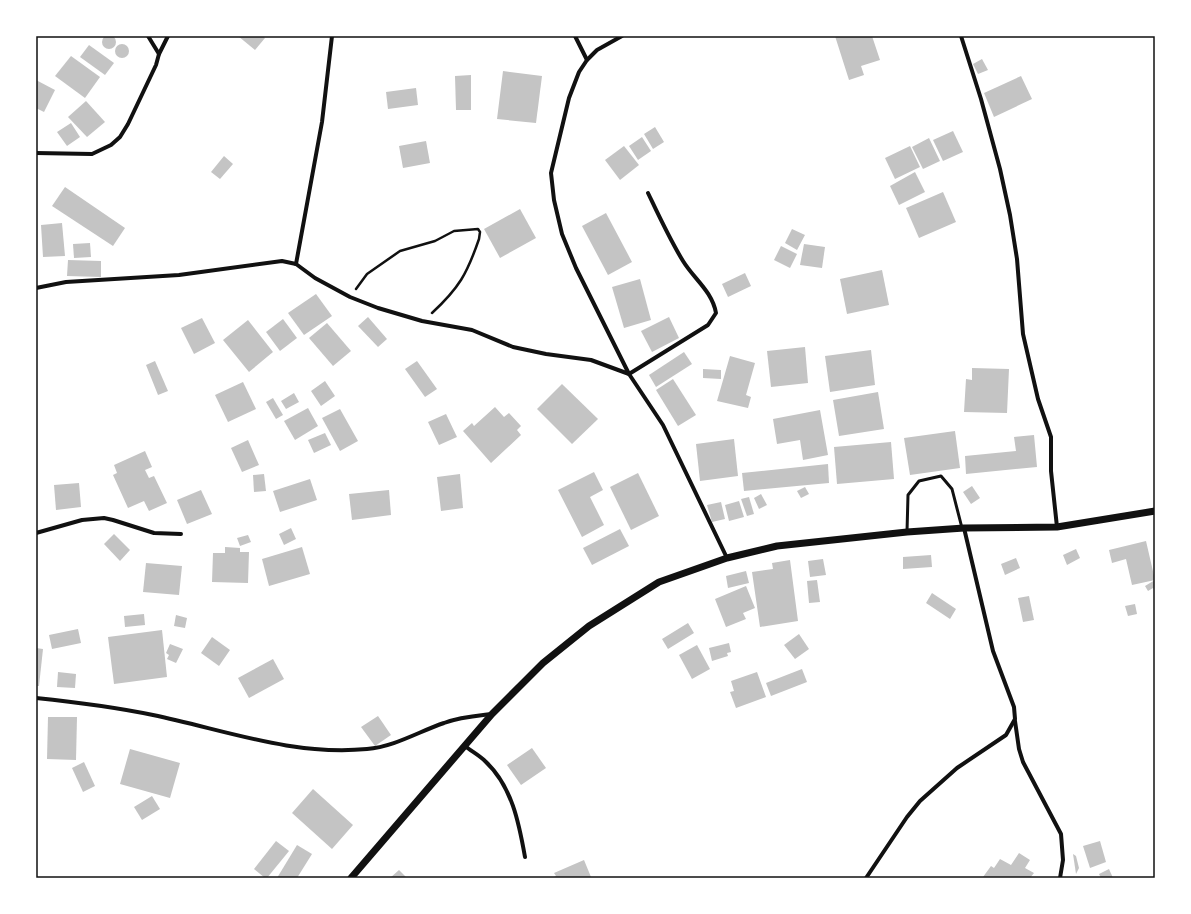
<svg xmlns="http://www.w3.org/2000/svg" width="1191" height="914" font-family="'Titillium Web',sans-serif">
<rect width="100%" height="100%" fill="#fff"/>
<g fill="#c4c4c4">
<circle cx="109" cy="42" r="7"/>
<path d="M238 36H263L265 38 255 50Z"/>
<path d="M835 36H872L880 60 861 66 864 75 849 80Z"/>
<circle cx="122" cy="51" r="7"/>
<path d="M89 45 114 63 105 75 80 57Z"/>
<path d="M71 56 100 77 85 98 55 76Z"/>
<path d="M982 59 988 70 978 74 973 64Z"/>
<path d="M503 71 542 76 536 123 497 119Z"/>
<path d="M471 75V110H456L455 76Z"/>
<path d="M1021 76 1032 99 994 117 984 93Z"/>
<path d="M36 80 55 90 44 112 36 108Z"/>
<path d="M416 88 418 105 388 109 386 92Z"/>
<path d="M86 101 105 122 87 137 68 117Z"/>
<path d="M71 123 80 137 67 146 57 132Z"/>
<path d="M655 127 664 142 653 149 644 134Z"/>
<path d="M953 131 963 152 943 161 933 140Z"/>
<path d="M642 137 651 151 638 160 629 146Z"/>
<path d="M929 138 940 161 923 169 912 147Z"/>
<path d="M426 141 430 163 403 168 399 146Z"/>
<path d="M624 146 639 165 620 180 605 160Z"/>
<path d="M910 146 920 167 895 179 885 158Z"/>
<path d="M224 156 233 164 220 179 211 172Z"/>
<path d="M915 172 925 192 899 205 890 186Z"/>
<path d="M65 187 125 228 113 246 52 206Z"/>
<path d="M943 192 956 222 919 238 906 208Z"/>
<path d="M520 209 536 238 500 258 484 229Z"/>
<path d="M606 213 632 262 608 275 582 226Z"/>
<path d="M62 223 65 256 43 257 41 225Z"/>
<path d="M792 229 805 235 797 250 785 243Z"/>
<path d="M90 243 91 257 74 258 73 244Z"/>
<path d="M804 244 825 247 822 268 800 265Z"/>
<path d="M781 246 797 254 790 268 774 260Z"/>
<path d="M68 260 101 261V277L67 276Z"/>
<path d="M882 270 889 305 847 314 840 279Z"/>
<path d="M745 273 751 286 728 297 722 284Z"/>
<path d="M640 279 651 320 624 328 612 287Z"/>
<path d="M316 294 332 316 304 335 288 313Z"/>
<path d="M368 317 387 339 378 347 358 326Z"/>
<path d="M669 317 679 338 652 352 641 331Z"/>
<path d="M202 318 215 343 194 354 181 328Z"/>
<path d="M283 319 297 338 280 351 266 332Z"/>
<path d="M248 320 273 352 249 372 223 340Z"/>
<path d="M327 323 351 351 333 366 309 338Z"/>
<path d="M805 347 808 383 771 387 767 351Z"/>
<path d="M871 350 875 385 830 392 825 356Z"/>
<path d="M684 352 692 364 656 387 649 375Z"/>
<path d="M730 356 755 363 746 395 751 397 748 408 717 401Z"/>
<path d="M155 361 168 391 158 395 146 365Z"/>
<path d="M417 361 437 389 425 397 405 369Z"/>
<path d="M972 368 1009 369 1007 413 964 412 966 379 972 380Z"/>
<path d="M703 369 721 370V379L703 378Z"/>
<path d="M673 379 696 415 678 426 656 390Z"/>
<path d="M325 381 335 396 321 406 311 391Z"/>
<path d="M243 382 256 409 228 422 215 395Z"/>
<path d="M562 384 598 419 572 444 537 409Z"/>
<path d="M878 392 884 429 839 436 833 400Z"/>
<path d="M294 393 299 402 286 409 281 401Z"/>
<path d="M273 398 283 415 276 419 266 402Z"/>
<path d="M495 407 504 417 509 413 521 426 517 430 521 435 491 463 463 431 472 423 474 426Z"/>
<path d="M308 408 318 426 295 440 284 421Z"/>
<path d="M340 409 358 441 340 451 322 418Z"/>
<path d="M820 410 828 455 803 460 800 440 777 444 773 419Z"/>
<path d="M446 414 457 437 439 445 428 422Z"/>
<path d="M955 431 960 468 910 475 904 438Z"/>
<path d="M325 433 331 445 314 453 308 440Z"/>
<path d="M1034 435 1037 467 966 474 965 456 1016 451 1014 437Z"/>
<path d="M734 439 738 476 700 481 696 444Z"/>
<path d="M248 440 259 465 242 472 231 448Z"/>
<path d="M891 442 894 479 837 484 834 447Z"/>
<path d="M145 451 152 467 145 470 149 478 154 476 167 503 149 511 144 501 128 508 113 475 117 473 114 465Z"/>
<path d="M828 464 829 483 744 491 742 473Z"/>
<path d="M594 472 603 490 590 497 604 525 582 537 558 490Z"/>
<path d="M638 473 659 516 631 530 610 487Z"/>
<path d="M264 474 266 491 254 492 253 475Z"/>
<path d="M460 474 463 508 441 511 437 477Z"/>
<path d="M310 479 317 500 280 512 273 491Z"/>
<path d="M79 483 81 507 56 510 54 485Z"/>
<path d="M972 486 980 498 971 504 963 492Z"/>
<path d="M805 487 809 494 801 498 797 491Z"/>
<path d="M201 490 212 514 187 524 177 500Z"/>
<path d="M389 490 391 515 352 520 349 494Z"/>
<path d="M761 494 767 505 759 509 754 498Z"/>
<path d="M749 497 754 514 747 516 741 499Z"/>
<path d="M739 501 744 517 729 521 725 505Z"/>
<path d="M721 502 725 519 712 522 707 505Z"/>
<path d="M291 528 296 539 284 545 279 534Z"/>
<path d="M620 529 629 546 592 565 583 548Z"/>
<path d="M114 534 130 550 120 561 104 544Z"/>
<path d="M248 535 251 542 240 546 237 538Z"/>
<path d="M1146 541 1155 580 1132 585 1126 559 1112 563 1109 550Z"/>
<path d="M225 547 240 548V552H249L248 583 212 582 213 553H225Z"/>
<path d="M302 547 310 574 269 586 262 559Z"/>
<path d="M1076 549 1080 558 1067 565 1063 555Z"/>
<path d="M931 555 932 567 903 569V557Z"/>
<path d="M1016 558 1020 568 1005 575 1001 564Z"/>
<path d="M823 559 826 575 810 577 808 561Z"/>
<path d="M790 560 798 621 760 627 752 572 773 569 772 563Z"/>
<path d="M146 563 182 566 179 595 143 592Z"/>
<path d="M746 571 749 583 728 588 726 576Z"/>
<path d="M817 580 820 602 809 603 807 581Z"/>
<path d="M1155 580V592L1153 588 1148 591 1145 586Z"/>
<path d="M746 586 755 608 743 613 746 619 726 627 715 599Z"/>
<path d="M932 593 956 609 950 619 926 603Z"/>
<path d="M1029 596 1034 620 1023 622 1018 598Z"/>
<path d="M1135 604 1137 614 1128 616 1125 606Z"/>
<path d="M144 614 145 625 125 627 124 616Z"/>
<path d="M176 615 187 618 185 628 174 626Z"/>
<path d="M688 623 694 633 668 649 662 639Z"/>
<path d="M78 629 81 643 52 649 49 635Z"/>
<path d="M162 630 167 677 114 684 108 637Z"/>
<path d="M799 634 809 649 795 659 784 645Z"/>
<path d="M212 637 230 650 219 666 201 653Z"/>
<path d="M729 643 731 652 727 653 728 656 712 661 709 648Z"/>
<path d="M170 644 183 649 176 663 167 659 169 655 166 653Z"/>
<path d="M697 645 710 669 692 679 679 655Z"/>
<path d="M36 648 43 649 39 686H36Z"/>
<path d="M273 659 284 679 249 698 238 678Z"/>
<path d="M802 669 807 682 771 696 766 683Z"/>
<path d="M58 672 76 674 75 688 57 687Z"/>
<path d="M757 672 766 697 736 708 730 692 734 691 731 681Z"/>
<path d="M378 716 391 735 375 746 361 727Z"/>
<path d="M48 717H77L76 760 47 759Z"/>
<path d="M532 748 546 768 521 785 507 765Z"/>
<path d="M130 749 180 763 170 798 120 784Z"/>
<path d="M84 762 95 786 83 792 72 768Z"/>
<path d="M313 789 353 825 332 849 292 813Z"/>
<path d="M152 796 160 809 142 820 134 807Z"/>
<path d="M276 841 289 851 267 878H265L254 869Z"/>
<path d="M1100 841 1106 862 1090 868 1083 846Z"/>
<path d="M297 845 312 854 297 878H277Z"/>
<path d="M1019 853 1030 860 1025 868 1034 873 1030 878 983 877 991 866 994 868 1000 859 1011 865Z"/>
<path d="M1073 854 1076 856 1079 868 1076 874Z"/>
<path d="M584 860 591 877 552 878 556 876 554 873Z"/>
<path d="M1109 869 1113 878H1101L1099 874Z"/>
<path d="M399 870 407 878H390Z"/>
</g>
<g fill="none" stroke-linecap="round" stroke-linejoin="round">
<path stroke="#111" stroke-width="2.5" d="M356 289 367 274 400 251 435 241 454 231 478 229 480 232 479 239C467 274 459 288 432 313"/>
<path stroke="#111" stroke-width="3" d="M907 532 908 495 919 481 941 476 952 489 962 528"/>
<g stroke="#111" stroke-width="4">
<path d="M148 36 159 54"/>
<path d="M575 36 587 60"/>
<path d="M622 36 597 50 587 60 579 72 569 98 551 173 554 200 562 234 576 268 629 374 663 425 727 558"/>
<path d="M961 36 981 99 1000 169 1010 215 1017 259 1023 334 1038 399 1051 437V471L1057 527"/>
<path d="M36 153 92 154 111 145 120 137 128 124 156 65 159 54 168 36"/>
<path d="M296 264 322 122 332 36"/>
<path d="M36 288 66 282 179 275 282 261 296 264 315 278 350 297 378 308 422 321 472 330 513 347 546 354 591 360 629 374 708 325 716 313C712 291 694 279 683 261 670 240 659 216 648 193"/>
<path d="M36 533 82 520 104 518 113 520 154 533 181 534"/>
<path d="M36 698C75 702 114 707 153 715 225 730 292 756 367 749 394 747 420 731 444 723 460 717 475 716 492 714"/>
<path d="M1015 721 1019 749 1023 762 1061 834 1063 860 1060 878"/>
<path d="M465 746C471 751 479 755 485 761 512 786 519 823 525 857"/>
<path d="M866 878 907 817 920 801 957 768 1006 735 1015 719 1014 707 993 651 964 528"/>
</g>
<path stroke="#111" stroke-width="7" d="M351 878 492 714 543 663 589 626 659 582 727 558 777 546 907 532 964 528 1057 527 1155 511"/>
</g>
<rect width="1191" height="914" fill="none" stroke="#ffffff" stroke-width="74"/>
<rect x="37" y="37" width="1117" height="840" fill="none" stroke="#111" stroke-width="1.5"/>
</svg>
